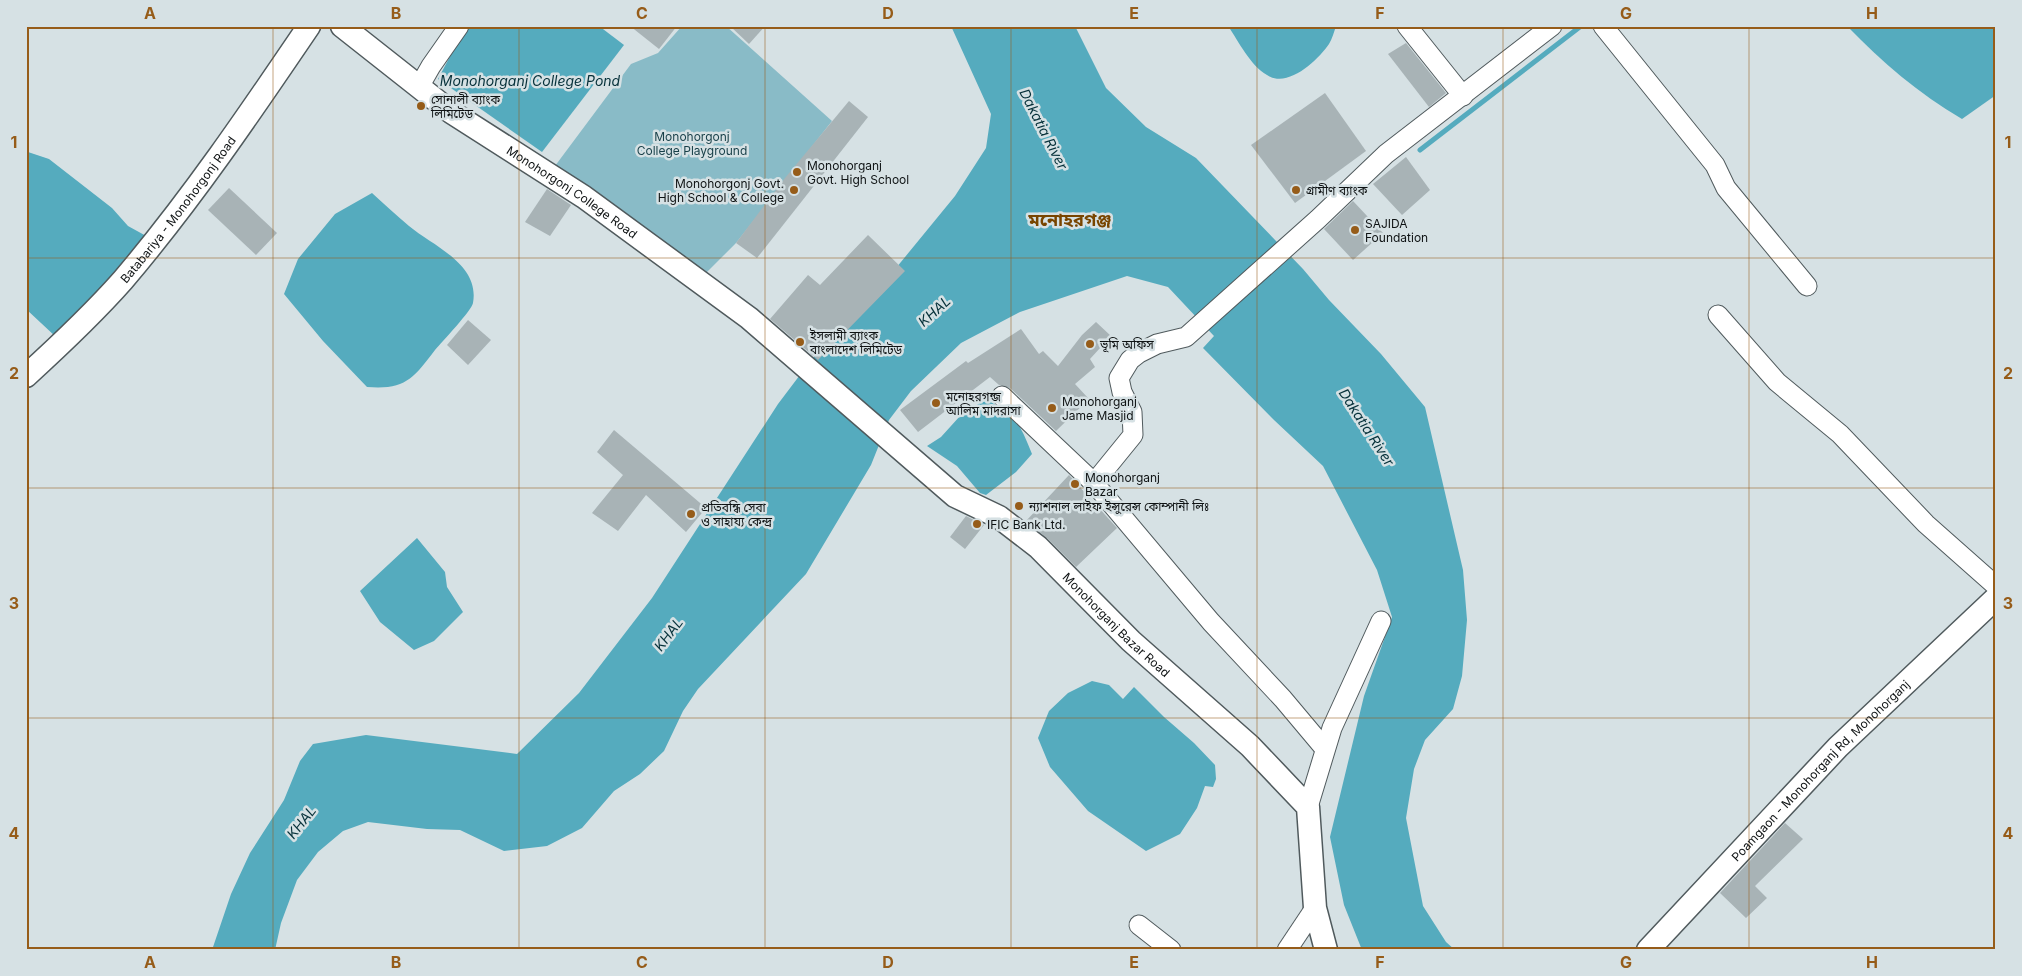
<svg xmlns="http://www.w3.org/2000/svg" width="2022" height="976" font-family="Inter,'Noto Sans Bengali',sans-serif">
<rect width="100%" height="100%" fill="#d6e1e4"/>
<path fill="#89bbc7" d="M682 26H726L832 121 736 243 705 274 555 166 631 64 658 53Z"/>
<g fill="#55abbe">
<path d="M470 26H599L624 45 542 152 438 79 455 47Z"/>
<path d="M951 26H1075L1106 88 1146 127 1196 158 1303 269 1329 300 1381 354 1425 407 1463 570 1467 620 1462 676 1453 709 1425 740 1414 769 1406 818 1423 906 1446 942 1455 950H1362L1344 905 1330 837 1364 696 1392 617 1377 570 1323 466 1274 420 1203 348 1214 336 1168 287 1127 276 1020 312 961 343 911 391 889 420 871 465 806 574 698 689 683 711 664 751 640 774 614 791 582 828 547 846 504 851 460 830 427 829 368 822 343 831 318 852 297 880 281 923 275 950H212L231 894 250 853 284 800 300 761 313 744 366 735 517 754 579 693 652 598 778 404 812 359 878 290 955 196 986 148 991 114Z"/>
<path d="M1228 26H1336C1334 32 1332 39 1329 44 1318 60 1288 89 1267 75 1250 65 1239 42 1228 26Z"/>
<path d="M1847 26H1996V95L1962 119C1919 94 1882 62 1847 26Z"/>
<path d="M28 152 49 159 112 208 128 226 148 237 56 337 26 309V154Z"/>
<path d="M372 193C384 204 396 215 409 226 433 246 480 264 473 303 472 310 442 342 435 350 413 379 405 390 367 387L323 341 284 294 298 259 335 214Z"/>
<path d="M986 399C1017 417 1019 422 1032 454L1016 472 986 495 980 493 957 466 927 446 941 437 960 416Z"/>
<path d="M417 538 445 572 447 587 463 612 434 641 414 650 380 622 360 591Z"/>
<path d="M1092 681 1109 685 1123 699 1134 687 1164 717 1194 743 1215 765 1216 779 1213 787 1205 786 1197 808 1180 834 1146 851 1088 811 1050 767 1038 738 1049 711 1068 693Z"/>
</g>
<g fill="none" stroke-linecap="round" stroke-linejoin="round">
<path stroke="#55abbe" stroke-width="5" d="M1420 150 1581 26"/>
</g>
<g fill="#a8b3b6">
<path d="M630 26H677L659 49Z"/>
<path d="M730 26H765L749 44Z"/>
<path d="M1406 43 1446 93 1429 107 1388 54Z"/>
<path d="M1325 93 1366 151 1295 203 1251 145Z"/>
<path d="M849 101 868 117 802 201 757 258 736 243 785 178Z"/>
<path d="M1406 157 1430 190 1402 215 1373 184Z"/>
<path d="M229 188 277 233 256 255 208 210Z"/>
<path d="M547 189 571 205 550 236 525 222Z"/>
<path d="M1353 201 1383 233 1353 260 1324 229Z"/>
<path d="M868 235 905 271 818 360 770 319 808 275 820 285Z"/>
<path d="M468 320 491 340 468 365 447 345Z"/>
<path d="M1096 322 1111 336 1090 359 1095 367 1075 384 1089 399 1056 431 1010 388 999 385 990 377 918 432 900 410 966 361 968 363 1021 329 1039 354 1043 351 1058 366 1082 335Z"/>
<path d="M614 430 706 508 686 532 646 495 618 531 592 513 623 475 597 452Z"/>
<path d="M1069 475 1117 528 1076 567 1047 538 1026 521Z"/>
<path d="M966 516 984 525 965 549 950 537Z"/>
<path d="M1785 823 1803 839 1755 886 1767 898 1746 918 1720 893Z"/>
</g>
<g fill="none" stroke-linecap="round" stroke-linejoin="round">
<defs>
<g id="minor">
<path d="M1407 26 1463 96"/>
<path d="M1603 26 1715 165 1726 188 1807 286"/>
<path d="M419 87 431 66 459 26"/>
<path d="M1718 315 1777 382 1840 434 1926 524 1996 586"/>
<path d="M1002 396 1094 483 1211 622 1283 699 1325 749"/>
<path d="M1094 483 1133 435 1132 412 1122 392 1119 378 1130 360 1139 353 1157 344 1186 337 1318 219 1386 154 1552 26"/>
<path d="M1308 807 1332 728 1381 621"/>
<path d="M1139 925 1171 950"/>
<path d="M1287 950 1315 908"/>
</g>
<g id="tertiary">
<path id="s1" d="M342 26 451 112 584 197 749 318 955 496 999 517 1038 547 1131 641 1250 746 1308 807 1315 908 1326 950"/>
<path id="s2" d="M26 376C60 345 93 314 123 280 191 200 250 113 309 26"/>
<path id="s3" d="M1648 950 1838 747 1996 598"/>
</g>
</defs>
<use href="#minor" stroke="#505a5d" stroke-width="21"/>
<use href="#tertiary" stroke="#505a5d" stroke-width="25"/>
<use href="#minor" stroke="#fff" stroke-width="19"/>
<use href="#tertiary" stroke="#fff" stroke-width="22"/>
</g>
<path fill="none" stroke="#965c19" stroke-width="1" stroke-opacity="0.55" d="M273 26V950M519 26V950M765 26V950M1011 26V950M1257 26V950M1503 26V950M1749 26V950M26 258H1996M26 488H1996M26 718H1996"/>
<g fill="#965c19" stroke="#d6e1e4" stroke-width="2">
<circle cx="421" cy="106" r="5"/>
<circle cx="797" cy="172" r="5"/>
<circle cx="794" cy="190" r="5"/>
<circle cx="1296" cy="190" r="5"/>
<circle cx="1355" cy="230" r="5"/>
<circle cx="800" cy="342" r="5"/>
<circle cx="1090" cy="344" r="5"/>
<circle cx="936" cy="403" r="5"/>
<circle cx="1052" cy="408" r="5"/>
<circle cx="1075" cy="484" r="5"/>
<circle cx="1019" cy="506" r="5"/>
<circle cx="691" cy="514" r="5"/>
<circle cx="977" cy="524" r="5"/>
</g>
<g text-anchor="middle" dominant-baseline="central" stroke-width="5" stroke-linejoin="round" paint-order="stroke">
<g font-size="12" fill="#0e1213" stroke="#d6e1e4" text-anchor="start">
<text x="431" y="99">সোনালী ব্যাংক<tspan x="431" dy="14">লিমিটেড</tspan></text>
<text x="807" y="165">Monohorganj<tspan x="807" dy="14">Govt. High School</tspan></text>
<text x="784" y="183" text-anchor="end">Monohorgonj Govt.<tspan x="784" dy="14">High School &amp; College</tspan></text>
<text x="1306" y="190">গ্রামীণ ব্যাংক</text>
<text x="1365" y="223">SAJIDA<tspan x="1365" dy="14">Foundation</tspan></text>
<text x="810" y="335">ইসলামী ব্যাংক<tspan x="810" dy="14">বাংলাদেশ লিমিটেড</tspan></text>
<text x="1100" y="344">ভূমি অফিস</text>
<text x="946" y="396">মনোহরগন্জ<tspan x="946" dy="14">আলিম মাদরাসা</tspan></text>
<text x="1062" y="401">Monohorganj<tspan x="1062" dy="14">Jame Masjid</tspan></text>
<text x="1085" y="477">Monohorganj<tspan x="1085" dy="14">Bazar</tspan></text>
<text x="1029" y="506">ন্যাশনাল লাইফ ইন্সুরেন্স কোম্পানী লিঃ</text>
<text x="701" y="507">প্রতিবন্ধি সেবা<tspan x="701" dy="14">ও সাহায্য কেন্দ্র</tspan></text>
<text x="987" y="524">IFIC Bank Ltd.</text>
</g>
<g font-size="12" fill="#173f48" stroke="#d6e1e4">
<text x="692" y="136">Monohorgonj<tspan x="692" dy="14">College Playground</tspan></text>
</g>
<g font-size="12" fill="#0e1213" stroke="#d6e1e4">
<text stroke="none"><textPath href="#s1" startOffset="284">Monohorgonj College Road</textPath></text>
<text stroke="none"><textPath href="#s2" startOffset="226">Batabariya - Monohorgonj Road</textPath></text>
<text stroke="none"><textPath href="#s1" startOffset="982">Monohorganj Bazar Road</textPath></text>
<text stroke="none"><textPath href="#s3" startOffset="249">Poamgaon - Monohorganj Rd, Monohorganj</textPath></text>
</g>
<g font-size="14" font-style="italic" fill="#06313a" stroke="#d6e1e4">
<text x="530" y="80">Monohorganj College Pond</text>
<text transform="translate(1044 129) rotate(63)">Dakatia River</text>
<text transform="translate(934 311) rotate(-42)">KHAL</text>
<text transform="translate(1367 427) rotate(57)">Dakatia River</text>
<text transform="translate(668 634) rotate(-53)">KHAL</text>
<text transform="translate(301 822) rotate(-52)">KHAL</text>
</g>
<g font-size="18" font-weight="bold" fill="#784500" stroke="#d6e1e4">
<text x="1070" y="219">মনোহরগঞ্জ</text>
</g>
</g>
<rect width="2022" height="976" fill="none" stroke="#d6e1e4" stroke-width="55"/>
<rect x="28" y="28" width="1966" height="920" fill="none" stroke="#965c19" stroke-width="2"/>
<g font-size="16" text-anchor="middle" font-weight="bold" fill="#965c19">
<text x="150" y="19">A</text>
<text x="396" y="19">B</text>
<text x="642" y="19">C</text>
<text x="888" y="19">D</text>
<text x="1134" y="19">E</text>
<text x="1380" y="19">F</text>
<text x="1626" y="19">G</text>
<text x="1872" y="19">H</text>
<text x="14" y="148">1</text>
<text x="2008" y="148">1</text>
<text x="14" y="379">2</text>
<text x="2008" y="379">2</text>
<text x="14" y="609">3</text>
<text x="2008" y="609">3</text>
<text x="14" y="839">4</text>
<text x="2008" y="839">4</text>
<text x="150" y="968">A</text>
<text x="396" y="968">B</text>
<text x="642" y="968">C</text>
<text x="888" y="968">D</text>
<text x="1134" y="968">E</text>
<text x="1380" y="968">F</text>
<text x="1626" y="968">G</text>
<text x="1872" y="968">H</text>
</g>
</svg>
